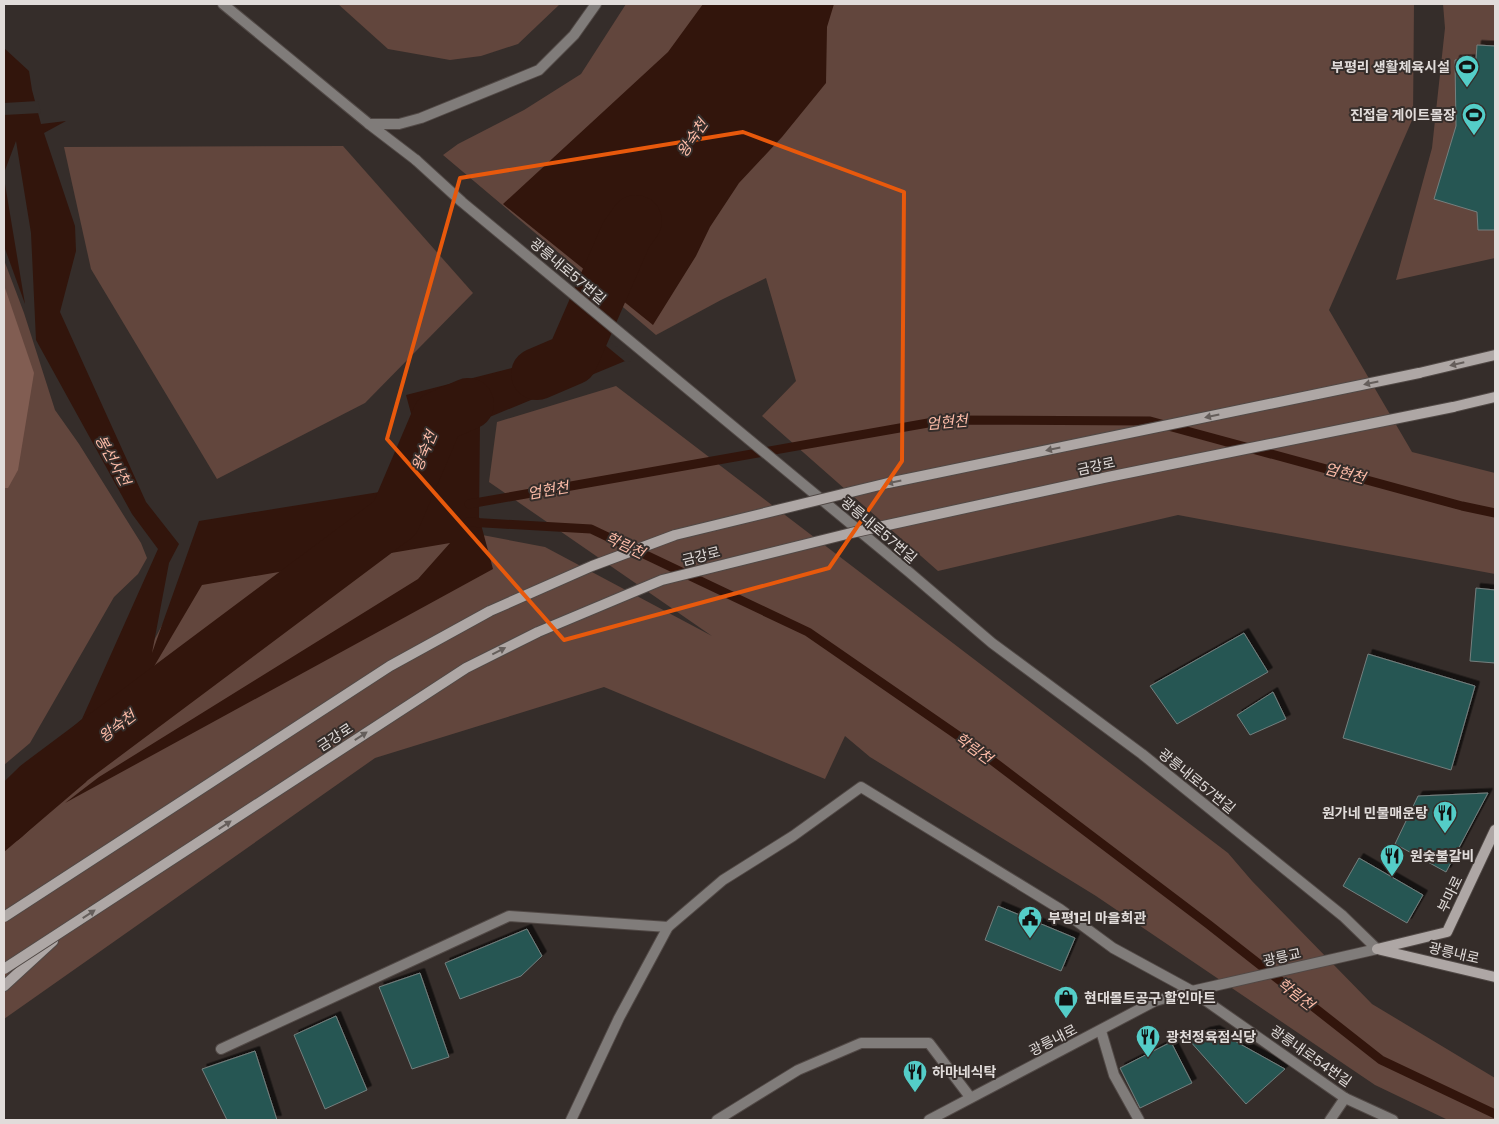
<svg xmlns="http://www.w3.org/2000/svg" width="1499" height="1124" font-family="Poppins,'Noto Sans KR',sans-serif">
<defs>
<filter id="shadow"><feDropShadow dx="4.5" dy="-4.5" stdDeviation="0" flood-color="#0009"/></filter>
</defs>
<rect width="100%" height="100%" fill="#352d2a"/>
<g fill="#62463d">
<path d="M338 4H560L518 44 481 56 450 60 388 49Z"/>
<path d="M626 4H1414L1413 118 1329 310 1412 452 1495 473V574L1178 515 938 571 762 416 796 381 766 278 721 300 656 335 443 155 458 144 524 110 581 74Z"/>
<path d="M1443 4H1495V258L1396 280 1432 148 1445 28Z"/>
<path d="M343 146 473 293 365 403 217 479 91 269 64 147Z"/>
<path d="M4 260 24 313 55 410 79 444 141 543 147 558 138 574 114 597 30 743 4 765Z"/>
<path d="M616 386 1228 853 1252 881 1372 1004 1495 1078V1120H1448L1375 1085 1096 896 870 757 845 736 825 779 604 687 375 758 4 1019V808L112 719 191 571 456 530 545 547 712 636 489 482 497 422Z"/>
</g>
<path fill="#815d52" d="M4 285 34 373 18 470 8 488H4Z"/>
<g fill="#32150c">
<path d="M703 4H834L827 27 826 83 782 137 739 183 710 227 696 256 653 325 503 204 668 52Z"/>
<path d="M4 48 29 71 32 90 41 124 66 121 44 133 75 226 76 251 60 312 146 502 179 544 169 563 152 653 199 521 392 490 425 465 406 395 516 367 581 323 630 359 480 421 479 517 493 569 65 803 99 777 418 579 450 543 202 585 86 782 4 852V782L36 759 82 719 158 549 132 514 36 340 31 233 16 141 4 173Z"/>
<path d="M4 178 25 304 4 246Z"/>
</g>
<g fill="#352d2a">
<path d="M38 101 41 113 4 115V103Z"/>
<path d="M580 320 631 357 632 360 627 363 577 322Z"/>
</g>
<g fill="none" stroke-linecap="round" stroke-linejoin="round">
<g stroke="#32150c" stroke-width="9">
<path d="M469 504 945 420 1150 421 1462 506 1495 513"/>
<path d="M468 522 591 529 808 632 973 746 1208 924 1381 1060 1495 1114"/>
</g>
<g stroke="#32150c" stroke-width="52">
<path d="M537 374 572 359 626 235 636 221"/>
<path d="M4 818 38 785 395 518 438 417 468 404"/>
</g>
</g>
<g fill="#275653" stroke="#747f7e" filter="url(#shadow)">
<path d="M1477 45 1495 46V230H1478L1477 212 1434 199 1456 126 1455 60 1476 59Z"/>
<path d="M1476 588 1495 590V663L1470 661Z"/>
<path d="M1244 633 1268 672 1177 724 1150 686Z"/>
<path d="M1368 654 1475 686 1451 770 1343 738Z"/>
<path d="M1273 692 1286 719 1250 735 1237 715Z"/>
<path d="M1488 793 1446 872 1395 844 1418 796Z"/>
<path d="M1359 858 1423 895 1407 923 1343 886Z"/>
<path d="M998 906 1075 938 1061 971 985 940Z"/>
<path d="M527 929 542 956 521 976 460 999 445 963Z"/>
<path d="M420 973 449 1057 412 1069 379 987Z"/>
<path d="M336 1016 367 1090 325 1109 294 1035Z"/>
<path d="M1215 1030 1285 1069 1246 1104 1189 1040 1205 1032Z"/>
<path d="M1171 1042 1192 1083 1140 1108 1120 1068Z"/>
<path d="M255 1051 277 1120H227L202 1069Z"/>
</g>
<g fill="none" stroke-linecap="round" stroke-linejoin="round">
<defs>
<g id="lane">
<path d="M223 4 369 124 416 160"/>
<path d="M221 1049 509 916 668 927"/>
</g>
<g id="street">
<path d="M369 124H399L421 118 539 70 574 35 596 4"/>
<path d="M416 160 462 202 909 572 992 643 1142 754 1343 916 1377 949"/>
<path d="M1101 1031 1114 1075 1139 1120"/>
<path d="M571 1120 619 1018 668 927 723 880 793 836 861 787 1060 909 1113 948 1192 991 1345 1098 1393 1120"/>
<path d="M717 1120 798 1070 861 1043H929L970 1097"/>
<path d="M929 1120 1155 1001 1192 991 1377 949"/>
<path d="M1330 1120 1345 1098"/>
</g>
<g id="secondary">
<path d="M1419 373 1495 355"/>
<path d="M1453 407 1495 397"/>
<path d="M1377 949 1447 932 1495 830"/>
<path d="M1381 950 1495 977"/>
<path d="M4 986 53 941"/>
</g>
</defs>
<use href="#lane" stroke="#514946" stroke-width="12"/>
<use href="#street" stroke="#514946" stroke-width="12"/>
<use href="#secondary" stroke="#514946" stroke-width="12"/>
<use href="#lane" stroke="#807c7a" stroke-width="10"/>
<use href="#street" stroke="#807c7a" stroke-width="10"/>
<use href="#secondary" stroke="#aea7a5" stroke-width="10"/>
<defs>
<g id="secondary-bridge">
<path d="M4 917 390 666 490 611 592 566 675 535 888 483 1419 373"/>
<path d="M4 969 466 668 538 632 662 580 851 533 1108 477 1453 407"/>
</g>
</defs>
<use href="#secondary-bridge" stroke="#514946" stroke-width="12" stroke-linecap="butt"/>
<use href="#secondary-bridge" stroke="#aea7a5" stroke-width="10"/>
</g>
<defs><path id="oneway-solid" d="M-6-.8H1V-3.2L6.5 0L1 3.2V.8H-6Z" transform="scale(1.25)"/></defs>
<g fill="#655e5b">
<use href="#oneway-solid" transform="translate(1457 364) rotate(167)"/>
<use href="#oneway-solid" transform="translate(1371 383) rotate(168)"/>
<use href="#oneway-solid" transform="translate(1212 416) rotate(168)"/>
<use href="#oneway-solid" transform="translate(1053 449) rotate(168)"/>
<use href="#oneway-solid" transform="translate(894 482) rotate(168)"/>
<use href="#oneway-solid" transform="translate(499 651) rotate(-27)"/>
<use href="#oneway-solid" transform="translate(361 736) rotate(-33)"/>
<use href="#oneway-solid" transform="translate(225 825) rotate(-33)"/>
<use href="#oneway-solid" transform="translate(89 914) rotate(-33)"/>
</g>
<path fill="none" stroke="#e8590c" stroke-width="4" stroke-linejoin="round" d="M743 132 904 192 902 461 829 568 564 640 387 439 460 178Z"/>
<defs>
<symbol id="stadium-pin" viewBox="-11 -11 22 30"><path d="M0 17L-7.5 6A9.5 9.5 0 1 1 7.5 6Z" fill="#54cdc8" stroke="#352d2a"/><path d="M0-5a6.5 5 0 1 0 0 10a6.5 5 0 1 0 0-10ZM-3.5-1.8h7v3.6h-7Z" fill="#111"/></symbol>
<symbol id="restaurant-pin" viewBox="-11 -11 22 30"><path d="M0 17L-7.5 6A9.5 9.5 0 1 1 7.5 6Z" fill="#54cdc8" stroke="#352d2a"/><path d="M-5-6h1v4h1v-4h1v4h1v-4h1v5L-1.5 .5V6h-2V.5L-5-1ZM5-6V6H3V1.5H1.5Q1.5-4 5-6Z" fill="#111"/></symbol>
<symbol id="civic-pin" viewBox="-11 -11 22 30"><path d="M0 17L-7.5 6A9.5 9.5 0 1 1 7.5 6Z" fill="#54cdc8" stroke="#352d2a"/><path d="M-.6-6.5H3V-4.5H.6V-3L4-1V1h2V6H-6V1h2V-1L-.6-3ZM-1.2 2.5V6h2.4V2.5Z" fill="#111"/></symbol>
<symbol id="shop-pin" viewBox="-11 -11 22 30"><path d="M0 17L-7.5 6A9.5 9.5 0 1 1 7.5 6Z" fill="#54cdc8" stroke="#352d2a"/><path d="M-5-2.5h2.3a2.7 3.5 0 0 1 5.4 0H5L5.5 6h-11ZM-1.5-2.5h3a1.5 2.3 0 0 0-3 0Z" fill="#111"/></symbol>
</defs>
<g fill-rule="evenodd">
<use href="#stadium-pin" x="1453" y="53" width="28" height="38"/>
<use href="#stadium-pin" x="1460" y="101" width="28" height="38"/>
<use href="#restaurant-pin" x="1431" y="799" width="28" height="38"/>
<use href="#restaurant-pin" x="1378" y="842" width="28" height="38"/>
<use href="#civic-pin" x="1016" y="904" width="28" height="38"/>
<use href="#shop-pin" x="1052" y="984" width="28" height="38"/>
<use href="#restaurant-pin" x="1134" y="1023" width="28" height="38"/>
<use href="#restaurant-pin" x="901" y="1058" width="28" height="38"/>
</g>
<g text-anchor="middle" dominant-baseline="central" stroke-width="4" stroke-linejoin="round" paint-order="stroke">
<g font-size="14" font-weight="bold" fill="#e1dcda" stroke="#352d2a" text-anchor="start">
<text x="1450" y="67" text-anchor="end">부평리 생활체육시설</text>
<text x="1456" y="115" text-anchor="end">진접읍 게이트볼장</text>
<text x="1428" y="813" text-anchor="end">원가네 민물매운탕</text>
<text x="1410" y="856">원숯불갈비</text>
<text x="1048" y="918">부평1리 마을회관</text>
<text x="1084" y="998">현대볼트공구 할인마트</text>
<text x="1166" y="1037">광천정육점식당</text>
<text x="932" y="1072">하마네식탁</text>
</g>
<g font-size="14" fill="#e1dcda" stroke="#352d2a">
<text transform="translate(568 271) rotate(40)">광릉내로57번길</text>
<text transform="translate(1096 466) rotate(-12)">금강로</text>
<text transform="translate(879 530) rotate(40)">광릉내로57번길</text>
<text transform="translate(701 556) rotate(-14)">금강로</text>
<text transform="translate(335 737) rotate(-33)">금강로</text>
<text transform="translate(1197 781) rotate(39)">광릉내로57번길</text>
<text transform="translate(1450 894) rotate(-64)">부마로</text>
<text transform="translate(1454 953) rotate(13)">광릉내로</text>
<text transform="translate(1282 957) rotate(-13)">광릉교</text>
<text transform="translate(1053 1040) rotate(-27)">광릉내로</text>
<text transform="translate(1311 1056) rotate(35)">광릉내로54번길</text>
</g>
<g font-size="15" font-style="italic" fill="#fdbca8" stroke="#352d2a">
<text transform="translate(692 138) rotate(-56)">왕숙천</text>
<text transform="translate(947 422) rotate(-5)">엄현천</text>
<text transform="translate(424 451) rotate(-67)">왕숙천</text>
<text transform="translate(113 460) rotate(61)">봉선사천</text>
<text transform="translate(1345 473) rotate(15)">엄현천</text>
<text transform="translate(548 490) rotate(-10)">엄현천</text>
<text transform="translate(625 545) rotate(25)">학림천</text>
<text transform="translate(117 726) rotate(-37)">왕숙천</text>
<text transform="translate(974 748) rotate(36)">학림천</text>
<text transform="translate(1296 994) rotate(38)">학림천</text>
</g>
</g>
<rect width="1499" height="1124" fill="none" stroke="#e1dcda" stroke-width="10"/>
</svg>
